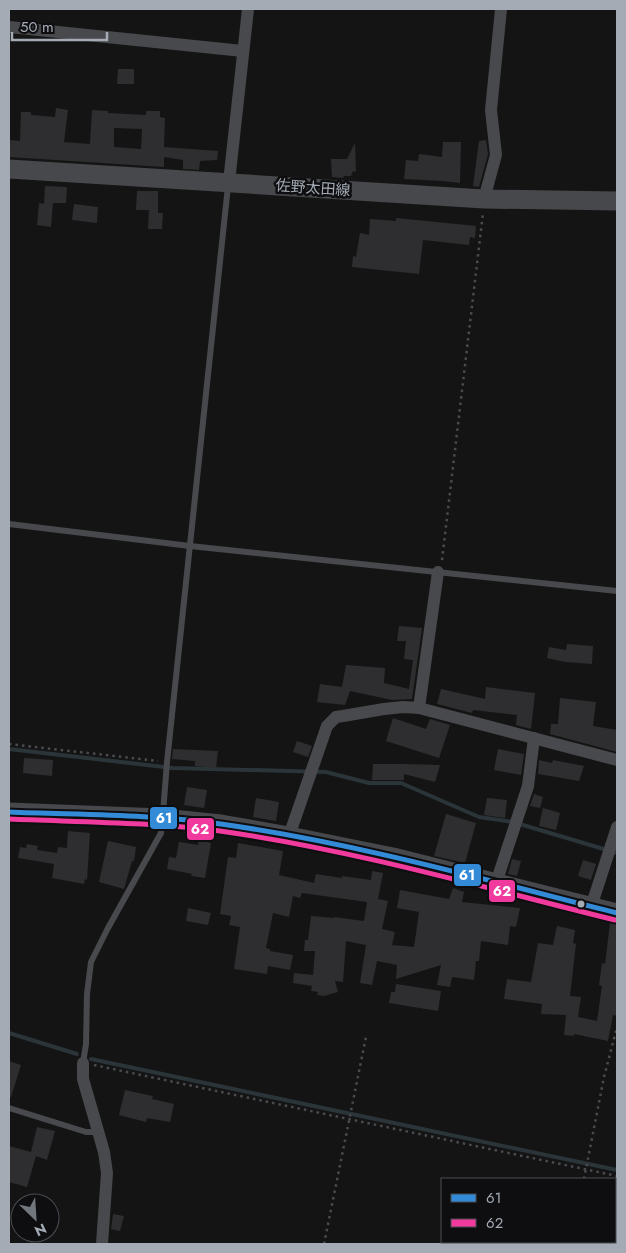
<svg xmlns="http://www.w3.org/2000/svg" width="626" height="1253" font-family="Jost,'Noto Sans JP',sans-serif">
<rect width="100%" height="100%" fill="#141414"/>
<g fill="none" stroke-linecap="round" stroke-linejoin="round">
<g stroke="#2a3439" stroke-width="4">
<path d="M9 749 173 768 326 772 369 783H401L479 817 513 822 617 853"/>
<path d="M9 1033 77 1054"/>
<path d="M91 1059 617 1170"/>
</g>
</g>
<g fill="#2e2e30" fill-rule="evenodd">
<path d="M118 69H134V84H117Z"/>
<path d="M56 108 68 110 64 142 90 144 92 110 108 111V113L146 115V111H160V117L165 118 164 147 218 151 217 160 200 161 199 170 183 169V160L164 157V167L9 157V140L20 141 21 112H31V115L55 117ZM114 128 142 129 141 149 114 147Z"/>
<path d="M486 140 488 154 479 187 473 186 479 141Z"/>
<path d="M443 142H461L460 183 442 181 404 179 406 160 418 161 419 154 442 157Z"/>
<path d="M355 143 356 172 353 171 351 176H344L343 178 332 177 331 159H347Z"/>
<path d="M45 186 67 187 66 203H53L51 227 37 225 39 203 44 204Z"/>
<path d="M137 191H158V213H163L162 229H148L149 210H136Z"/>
<path d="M74 204 98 207 97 223 72 220Z"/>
<path d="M396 218 476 226 475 238 470 237 469 245 423 240 419 274 352 267 353 256 356 257 360 233 369 235 370 219 396 221Z"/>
<path d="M399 626 422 628 412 699 392 700 350 691 345 705 317 702 320 684 342 687 346 665 385 668 384 683 409 689 413 660 404 659 406 641H397Z"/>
<path d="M567 644 593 646 592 664 565 662 547 658 549 647 566 650Z"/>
<path d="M486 687 535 693 531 729 516 725 517 715 473 710 472 713 437 704 441 689 485 699Z"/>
<path d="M560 698 596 702 593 726 617 730V752L550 734 551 724H558Z"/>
<path d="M393 718 426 729 430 719 450 725 439 758 386 741Z"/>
<path d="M297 741 312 746 308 757 293 752Z"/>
<path d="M173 749 218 751 216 768 195 766V761L172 759Z"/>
<path d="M498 749 524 754 521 775 494 770Z"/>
<path d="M24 758 53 760 52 776 23 773Z"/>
<path d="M539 760 552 763 553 760 584 766 579 781 538 774Z"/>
<path d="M373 764H404L440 765 435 782 404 774V780H372Z"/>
<path d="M187 787 207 790 204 808 184 805Z"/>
<path d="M534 794 543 797 540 808 530 806Z"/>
<path d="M256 798 279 802 276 821 253 817Z"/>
<path d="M487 798 507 800 505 818 484 815Z"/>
<path d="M543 808 560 813 556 830 539 826Z"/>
<path d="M446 814 476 823 465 863 434 856Z"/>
<path d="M68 831 90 833 87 880 85 879 84 884 52 878 54 864 18 858 20 847 26 848 27 844 38 846 37 850 57 853 58 847 67 848Z"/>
<path d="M199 840 211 843 205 878 191 876 192 874 167 869 169 857 176 858 179 842 198 845Z"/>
<path d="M108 841 136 847 134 861H132L124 889 99 882Z"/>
<path d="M238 843 283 851 279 875 314 883 316 874 342 878V876L371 880 372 871 383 873 378 899 388 901 382 929 395 932 392 945 414 947 419 912 397 908 400 890 449 899 453 888 464 892 462 902 520 908 516 927 510 926 508 945 481 941 479 961H476L474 980 452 977 450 987 437 985 441 965 396 979 397 965 377 961 372 985 360 983 366 945 346 941 343 982 335 981 338 992 324 996 317 995 318 992 311 991 312 986 293 983 294 973 313 975 315 951H304L305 940H308L311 916 334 918V917L364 921 367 902 302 893 300 898 293 896 289 917 273 913 266 948 270 949V951L293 955 290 970 268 966 267 974 234 969 240 927 229 925 231 916 220 914 228 857 236 858Z"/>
<path d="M512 859 521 861 517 876 508 874Z"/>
<path d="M583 860 596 864 591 880 578 876Z"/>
<path d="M188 908 211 913 208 925 186 921Z"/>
<path d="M610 923 617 924V1016L613 1015 608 1041 574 1034V1036L564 1035 566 1015 541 1014 542 1004 504 999 507 979 531 982 538 943 553 945 557 926 575 930 573 943 576 944 570 996 581 997 578 1017 597 1021 602 986 599 985 602 963 605 964Z"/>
<path d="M396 984 441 991 438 1011 389 1003 391 992H395Z"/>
<path d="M9 1061 21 1065 11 1097H9Z"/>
<path d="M125 1090 153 1096 152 1099 174 1104 170 1122 147 1118 146 1122 119 1115Z"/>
<path d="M37 1127 55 1131 47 1160 36 1156 27 1187 9 1182V1146L31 1152Z"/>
<path d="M113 1214 124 1216 120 1231 111 1229Z"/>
</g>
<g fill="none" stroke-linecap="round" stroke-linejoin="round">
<g stroke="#4a4b4f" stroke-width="2.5" stroke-dasharray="2.5 4" stroke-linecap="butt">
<path d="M442 560 483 213"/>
<path d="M9 744 158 761"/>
<path d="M94 1065 617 1176"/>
<path d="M584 1179 604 1077 617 1027"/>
<path d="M324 1244 366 1037"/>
<path d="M568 1244 569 1242"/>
</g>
<g stroke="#48494d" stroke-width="6">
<path d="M9 524 190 546 617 591"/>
<path d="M83 1063 86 1044 87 994 91 962 108 928 161 833 162 826 167 762 228 186"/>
<path d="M9 1108 86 1132H98"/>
</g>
<g stroke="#48494d" stroke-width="12">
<path d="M9 27 243 51"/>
<path d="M229 182 248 9"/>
<path d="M484 199 496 155 491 110 501 9"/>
<path d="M419 708 438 572"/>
<path d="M289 836 327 726 336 717 343 716 384 709 403 707 419 708 617 760"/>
<path d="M496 883 528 786 534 738"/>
<path d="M591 907 617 827"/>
<path d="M83 1063V1079L104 1152 107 1173 102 1244"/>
</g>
<g stroke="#46484b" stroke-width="19">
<path d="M9 169 484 199 617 201"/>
<path d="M9 812 162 818 221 824 289 836 393 857 617 913"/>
</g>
<defs>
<path id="bus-1" d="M9 812C79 815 151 814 221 824 355 843 486 880 617 913"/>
<path id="bus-2" d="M9 819C79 822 151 822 220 831 354 850 485 888 615 920"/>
</defs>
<use href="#bus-1" stroke="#0e0e10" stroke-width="9"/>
<use href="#bus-2" stroke="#0e0e10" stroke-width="9"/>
<use href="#bus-1" stroke="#338bd7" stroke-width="5"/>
<use href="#bus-2" stroke="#f13a9d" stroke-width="5"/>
</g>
<circle fill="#a4abb5" stroke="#0e0e10" stroke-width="2" cx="581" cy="904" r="4.5"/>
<g text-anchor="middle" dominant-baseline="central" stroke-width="5" stroke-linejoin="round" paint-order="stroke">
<g font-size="15" fill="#a4abb5" stroke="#0e0e10">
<text transform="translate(313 188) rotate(4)">佐野太田線</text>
</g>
</g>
<g stroke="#0e0e10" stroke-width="2">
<rect x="149" y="806" width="29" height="24" rx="5" fill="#338bd7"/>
<rect x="186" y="817" width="29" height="24" rx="5" fill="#f13a9d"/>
<rect x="453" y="863" width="29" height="24" rx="5" fill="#338bd7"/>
<rect x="488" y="879" width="28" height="24" rx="5" fill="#f13a9d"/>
</g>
<g font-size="14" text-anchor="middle" font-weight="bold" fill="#fff">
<text x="164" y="823">61</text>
<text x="200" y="834">62</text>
<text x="467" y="880">61</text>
<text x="502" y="896">62</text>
</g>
<rect width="626" height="1253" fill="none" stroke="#a4abb5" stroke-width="20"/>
<rect x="441" y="1178" width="175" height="65" fill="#0e0e10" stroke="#4a4d52"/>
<rect x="451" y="1194" width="25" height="8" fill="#338bd7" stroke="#4a4d52"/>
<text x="486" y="1203" font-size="15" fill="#a4abb5">61</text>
<rect x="451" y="1219" width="25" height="8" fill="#f13a9d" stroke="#4a4d52"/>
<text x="486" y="1228" font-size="15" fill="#a4abb5">62</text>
<g transform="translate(35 1218) rotate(155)"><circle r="24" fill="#0e0e10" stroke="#4a4d52"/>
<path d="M0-4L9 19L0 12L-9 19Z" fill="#72767d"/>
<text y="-8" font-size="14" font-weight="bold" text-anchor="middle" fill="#a4abb5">N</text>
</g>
<path d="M12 32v8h95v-8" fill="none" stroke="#a4abb5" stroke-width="2.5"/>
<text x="20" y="32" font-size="15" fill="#a4abb5" stroke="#0e0e10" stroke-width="4" paint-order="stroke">50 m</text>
</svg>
